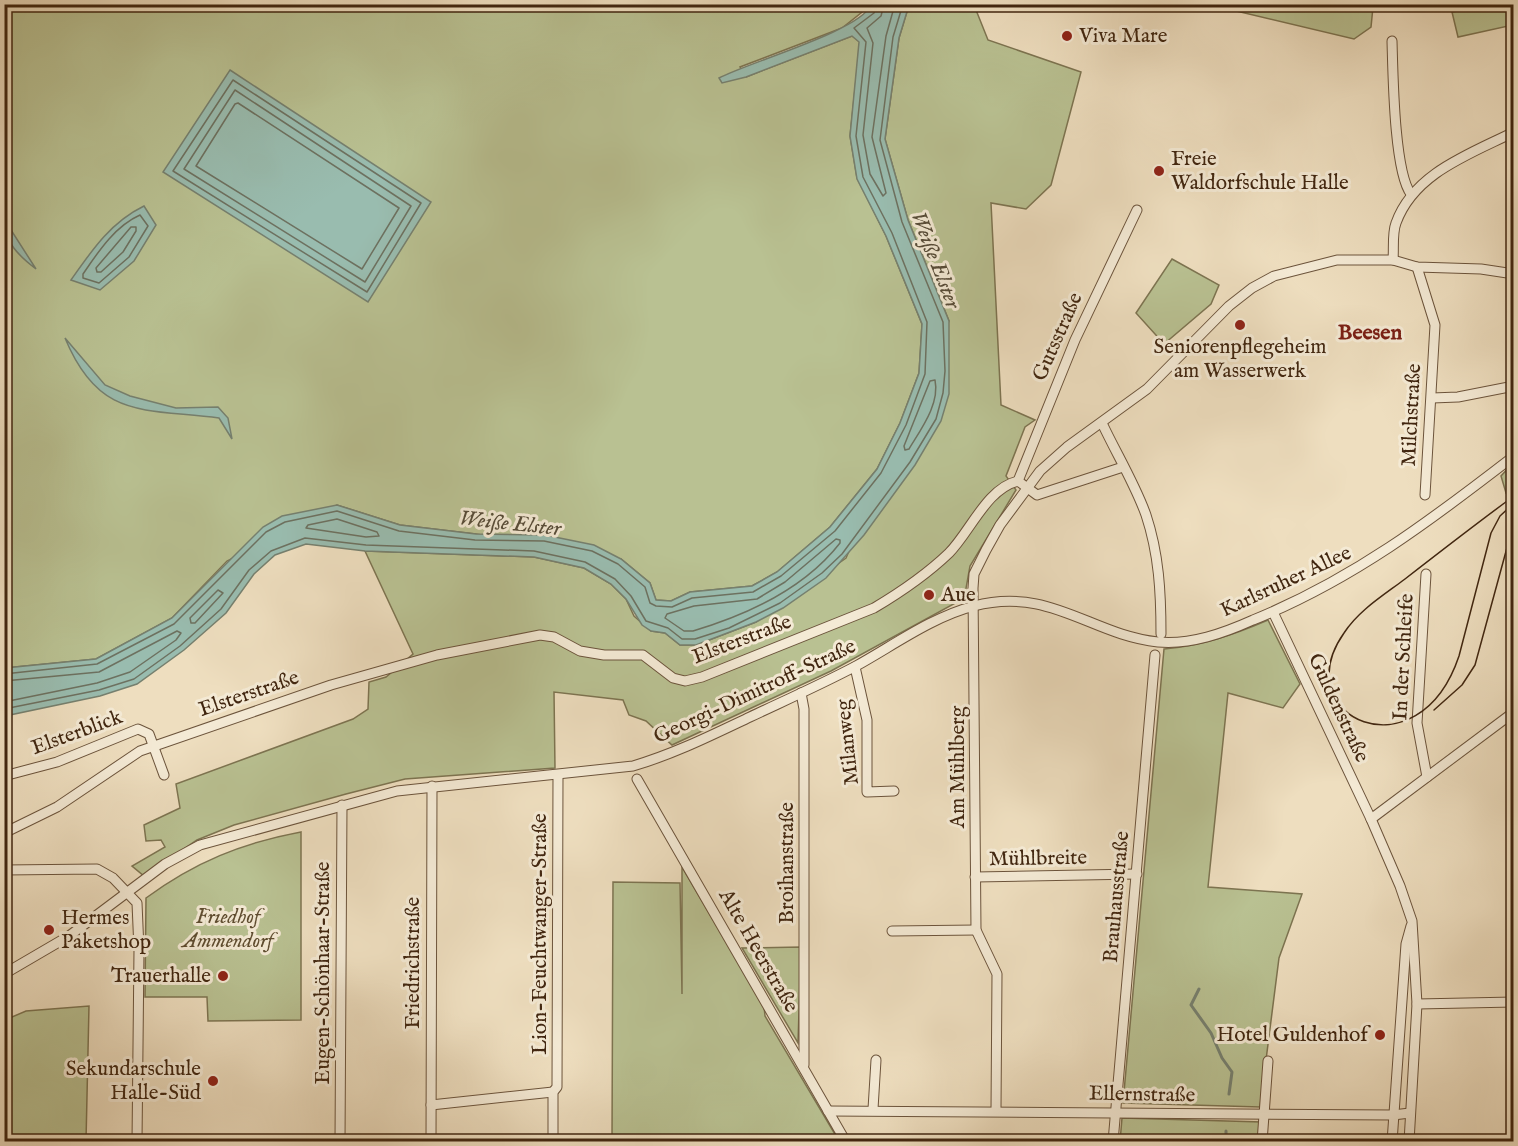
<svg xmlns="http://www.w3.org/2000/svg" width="1518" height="1146" font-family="'IM FELL English',serif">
<rect width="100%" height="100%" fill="#eedebf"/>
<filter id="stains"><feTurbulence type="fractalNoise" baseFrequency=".00333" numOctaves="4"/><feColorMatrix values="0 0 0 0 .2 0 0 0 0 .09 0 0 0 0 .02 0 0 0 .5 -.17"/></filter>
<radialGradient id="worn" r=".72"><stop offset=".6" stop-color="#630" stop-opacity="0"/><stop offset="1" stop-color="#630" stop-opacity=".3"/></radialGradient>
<g fill="#b9c192" stroke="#7d7451" stroke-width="1.5">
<path d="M1294 4 1349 10 1373 7 1371 27 1354 39 1211 5Z"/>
<path d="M4 5H871L842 28 740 67 746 77 852 36 860 42 850 136 857 178 886 236 922 324 919 373 900 423 877 469 830 527 777 572 752 586 690 592 671 601 656 600 650 583 621 559 476 534 400 525 337 505 227 561 172 618 96 659 5 668Z"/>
<path d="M909 5H974L988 40 1081 72 1051 185 1026 209 991 203 1001 405 1035 420 1025 427 1006 476 1016 490 970 566 965 594 961 600 831 671 672 745 646 721 629 715 623 700 554 692 555 768 405 779 346 794 234 825 197 840 144 876 132 866 165 847 161 840 146 841 144 825 180 808 176 784 353 719 368 709 369 682 386 677 413 654 365 551 534 557 584 568 611 584 626 599 634 616 651 631 665 633 680 645H696L756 622 846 558 949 321 908 220 885 139 899 38Z"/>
<path d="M1491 5H1513V25L1458 37 1452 12Z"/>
<path d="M1172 259 1219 285 1211 304 1164 344 1136 313Z"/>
<path d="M1513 463V487L1506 493 1501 476Z"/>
<path d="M1268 620 1300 684 1283 708 1228 693 1208 887 1302 894 1279 958 1260 1107 1123 1103 1164 649C1201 646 1233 635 1268 620Z"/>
<path d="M301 832V1020L208 1021 207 997H145L146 898C195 862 242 843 301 832Z"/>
<path d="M682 867 764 1006 765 1016 839 1141 612 1142 613 882 680 883 682 994Z"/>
<path d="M801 947 798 1043 742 948Z"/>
<path d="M89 1006 86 1141H5V1020L26 1011Z"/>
<path d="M1122 1118 1262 1122 1261 1141 1120 1142Z"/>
</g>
<g fill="#99bcaf" stroke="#76806f" stroke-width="1.5">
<path d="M871 5H909L899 38 885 139 908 220 949 321V394L941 421 915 465 864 535 826 578 783 608 756 622 696 645H680L665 633 651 631 642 625 626 599 611 584 584 568 534 557 365 551 306 544 275 555 254 574 226 613 184 650 137 684 100 696 5 716V668L96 659 172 618 263 527 282 516 337 505 400 525 476 534 545 535 594 545 621 559 650 583 656 600 671 601 690 592 752 586 777 572 830 527 877 469 900 423 919 373 922 324 886 236 857 179 850 136 859 42 852 36 746 77 722 83 719 78C749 62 860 31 871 5Z"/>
<path d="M1295 5H1401L1349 10Z"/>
<path d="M230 70 431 202 368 302 163 172Z"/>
<path d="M144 206 156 225 134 261 100 290 71 280C92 250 111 222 144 206Z"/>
<path d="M4 219 36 269C19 256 4 242 4 219Z"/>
<path d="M65 338 105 385 130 396 176 408 218 407 228 418 232 439 219 418C143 408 99 420 65 338Z"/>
</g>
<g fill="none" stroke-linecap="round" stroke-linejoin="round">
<g stroke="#6d7160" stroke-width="1.5">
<path d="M884 4 881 16 867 28 873 43 863 135 870 174 883 196 886 193 872 137 886 36 895 4"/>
<path d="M233 80 421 203 367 292 173 171Z"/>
<path d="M235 90 411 206 365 282 184 169Z"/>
<path d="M238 103 399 208 362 269 196 166 235 104Z"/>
<path d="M140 215 148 226 129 257 99 283 83 278V274C98 252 115 226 140 215Z"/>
<path d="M136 227V231L123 252 101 272H97L96 268 131 227Z"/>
<path d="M935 380C940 404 921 429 909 449L905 450 904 446 930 381Z"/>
<path d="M337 519 377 532 379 536 366 537 306 528 308 525Z"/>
<path d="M836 539 840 540V543C805 588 747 615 693 631H684L665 618 667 614 694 606 757 599 785 582Z"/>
<path d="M218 590 223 593 195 623H191L190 618Z"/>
<path d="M4 674 97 664 174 624 266 532 285 522 337 511 399 531 475 540 544 541 592 551 618 564 645 587 650 603 656 606 672 607 692 598 753 592 781 576 835 531 881 473 906 425 925 374 927 322 892 233 863 177 856 136 866 42 854 28 874 13 876 4"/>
<path d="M4 681 99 672 177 631 181 633 176 640 130 672 97 683 4 702"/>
<path d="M4 709 99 690 134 679 180 646 221 609 249 570 271 551 305 538 366 545 534 551 585 562 615 579 631 596 646 621 668 628 682 639H695L729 628 780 603 822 573 842 554 910 462 936 419 943 393 945 371 943 322 902 222 880 140 893 37 903 4"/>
</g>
<g stroke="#76806f" stroke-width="3">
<path d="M1199 989 1191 1005 1211 1033 1222 1058 1232 1072 1229 1094"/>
<path d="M1226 1142V1131"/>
</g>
<defs>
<g id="minor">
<path d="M1392 41C1393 73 1394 172 1411 194"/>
<path d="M1393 260C1394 249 1392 233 1396 223 1414 173 1470 154 1514 132"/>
<path d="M1417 267 1435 325 1425 495"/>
<path d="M1432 398 1458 397 1514 386"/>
<path d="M1102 423C1116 453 1135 484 1146 515 1159 554 1161 593 1161 634"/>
<path d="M1018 481 1075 340 1137 210"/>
<path d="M1426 574 1417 723 1427 777"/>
<path d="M1273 612 1371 819 1400 886 1412 921 1417 1004 1409 1142"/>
<path d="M855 667 867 720V792L894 791"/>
<path d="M801 693 804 709V1065"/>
<path d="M4 776 57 762 138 729 149 734 164 775"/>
<path d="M637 779 846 1142"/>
<path d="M1371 819 1514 712"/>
<path d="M4 833 57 807 140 751 331 685 437 655 540 635 554 637 580 651 604 655H643L673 678 685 681 702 677 874 608C901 592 926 575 949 553 970 532 987 488 1018 481L1037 495 1123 467"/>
<path d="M4 870 97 869 113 878 137 903 139 950 137 1142"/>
<path d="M975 877 1137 874"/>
<path d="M892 931 976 930"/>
<path d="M4 974 69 936 165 864 200 845 397 791 633 766C674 754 712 735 750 717 786 700 822 684 856 666 894 645 932 617 974 606 1050 586 1091 635 1158 642 1191 645 1224 633 1253 620 1352 580 1430 521 1514 456"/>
<path d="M1417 1004 1514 1002"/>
<path d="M431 1105 553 1092"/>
<path d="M873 1109 876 1060"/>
<path d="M996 1110 997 974 976 930 973 588 974 574 986 550 1000 525 1040 471 1067 447 1147 389 1229 306 1252 288 1274 276 1337 260H1393L1417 267 1481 269 1514 274"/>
<path d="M828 1111 1393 1115 1410 1113"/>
<path d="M340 1142 342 805"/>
<path d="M431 1142 432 786"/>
<path d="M553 1142V1092L557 1087 558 775"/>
<path d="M1113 1142 1155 655"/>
<path d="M1262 1142 1268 1061"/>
<path d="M1392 1142 1406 944 1411 926"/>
</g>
</defs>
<use href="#minor" stroke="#6c543c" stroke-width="11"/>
<use href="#minor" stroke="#f4ead5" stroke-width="9"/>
<g stroke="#412610" stroke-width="1.5">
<path d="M1514 496C1477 523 1441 551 1405 579 1384 595 1359 610 1344 633 1285 717 1418 778 1459 656L1491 533 1500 516 1514 503"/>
<path d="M1434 710 1462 685 1475 665 1514 522"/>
</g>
</g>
<g fill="#8f2418" stroke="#f4ead5" stroke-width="2">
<circle cx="1067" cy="36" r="6"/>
<circle cx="1159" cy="171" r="6"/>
<circle cx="1240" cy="325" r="6"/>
<circle cx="929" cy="595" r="6"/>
<circle cx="49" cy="930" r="6"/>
<circle cx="223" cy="976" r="6"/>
<circle cx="1380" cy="1035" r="6"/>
<circle cx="213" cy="1081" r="6"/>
</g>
<g text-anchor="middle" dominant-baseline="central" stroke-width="6" stroke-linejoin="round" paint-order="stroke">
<g font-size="21" fill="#412610" stroke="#f4ead5" text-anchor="start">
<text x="1079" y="36">Viva Mare</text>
<text x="1171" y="159">Freie<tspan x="1171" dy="24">Waldorfschule Halle</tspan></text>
<text x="1240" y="347" text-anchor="middle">Seniorenpflegeheim<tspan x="1240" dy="24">am Wasserwerk</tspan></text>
<text x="941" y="595">Aue</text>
<text x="61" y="918">Hermes<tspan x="61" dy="24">Paketshop</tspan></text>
<text x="211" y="976" text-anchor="end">Trauerhalle</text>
<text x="1368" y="1035" text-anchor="end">Hotel Guldenhof</text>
<text x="201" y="1069" text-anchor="end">Sekundarschule<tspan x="201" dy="24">Halle-Süd</tspan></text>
</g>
<g font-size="21" fill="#412610" stroke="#f4ead5">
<text transform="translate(1058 337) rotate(-66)">Gutsstraße</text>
<text transform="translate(1412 415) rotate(-87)">Milchstraße</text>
<text transform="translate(1286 582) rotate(-25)">Karlsruher Allee</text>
<text transform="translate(742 640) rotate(-21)">Elsterstraße</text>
<text transform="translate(1404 657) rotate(-87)">In der Schleife</text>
<text transform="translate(755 692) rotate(-25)">Georgi-Dimitroff-Straße</text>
<text transform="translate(249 694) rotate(-19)">Elsterstraße</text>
<text transform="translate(1338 708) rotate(65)">Guldenstraße</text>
<text transform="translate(77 733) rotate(-20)">Elsterblick</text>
<text transform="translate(848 742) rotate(-96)">Milanweg</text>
<text transform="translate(958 767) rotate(-90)">Am Mühlberg</text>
<text transform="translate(1038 859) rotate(-1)">Mühlbreite</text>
<text transform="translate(787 863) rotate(-90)">Broihanstraße</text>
<text transform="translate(1117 897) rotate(-85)">Brauhausstraße</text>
<text transform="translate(540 934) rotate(-90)">Lion-Feuchtwanger-Straße</text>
<text transform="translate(758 951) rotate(60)">Alte Heerstraße</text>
<text transform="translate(413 963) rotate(-90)">Friedrichstraße</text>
<text transform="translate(323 973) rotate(-90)">Eugen-Schönhaar-Straße</text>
<text transform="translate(1142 1095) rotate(1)">Ellernstraße</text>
</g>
<g font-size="21" font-style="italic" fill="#5f4d30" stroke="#f4ead5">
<text x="228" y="917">Friedhof<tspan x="228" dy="24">Ammendorf</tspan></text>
</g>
<g font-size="22" font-style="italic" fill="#574c38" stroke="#f4ead5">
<text transform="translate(935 260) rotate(69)">Weiße Elster</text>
<text transform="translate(510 524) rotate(6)">Weiße Elster</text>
</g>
<g font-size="22" font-weight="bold" fill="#7a1f14" stroke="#f4ead5">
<text x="1370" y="333">Beesen</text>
</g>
</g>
<rect width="1518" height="1146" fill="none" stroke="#eedebf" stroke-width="24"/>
<rect x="6" y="6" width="1506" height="1134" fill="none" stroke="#412610" stroke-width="3"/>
<rect x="12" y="12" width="1494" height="1122" fill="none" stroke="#412610" stroke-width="1.5"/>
<rect width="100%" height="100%" filter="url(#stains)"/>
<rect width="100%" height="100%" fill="url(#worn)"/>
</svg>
